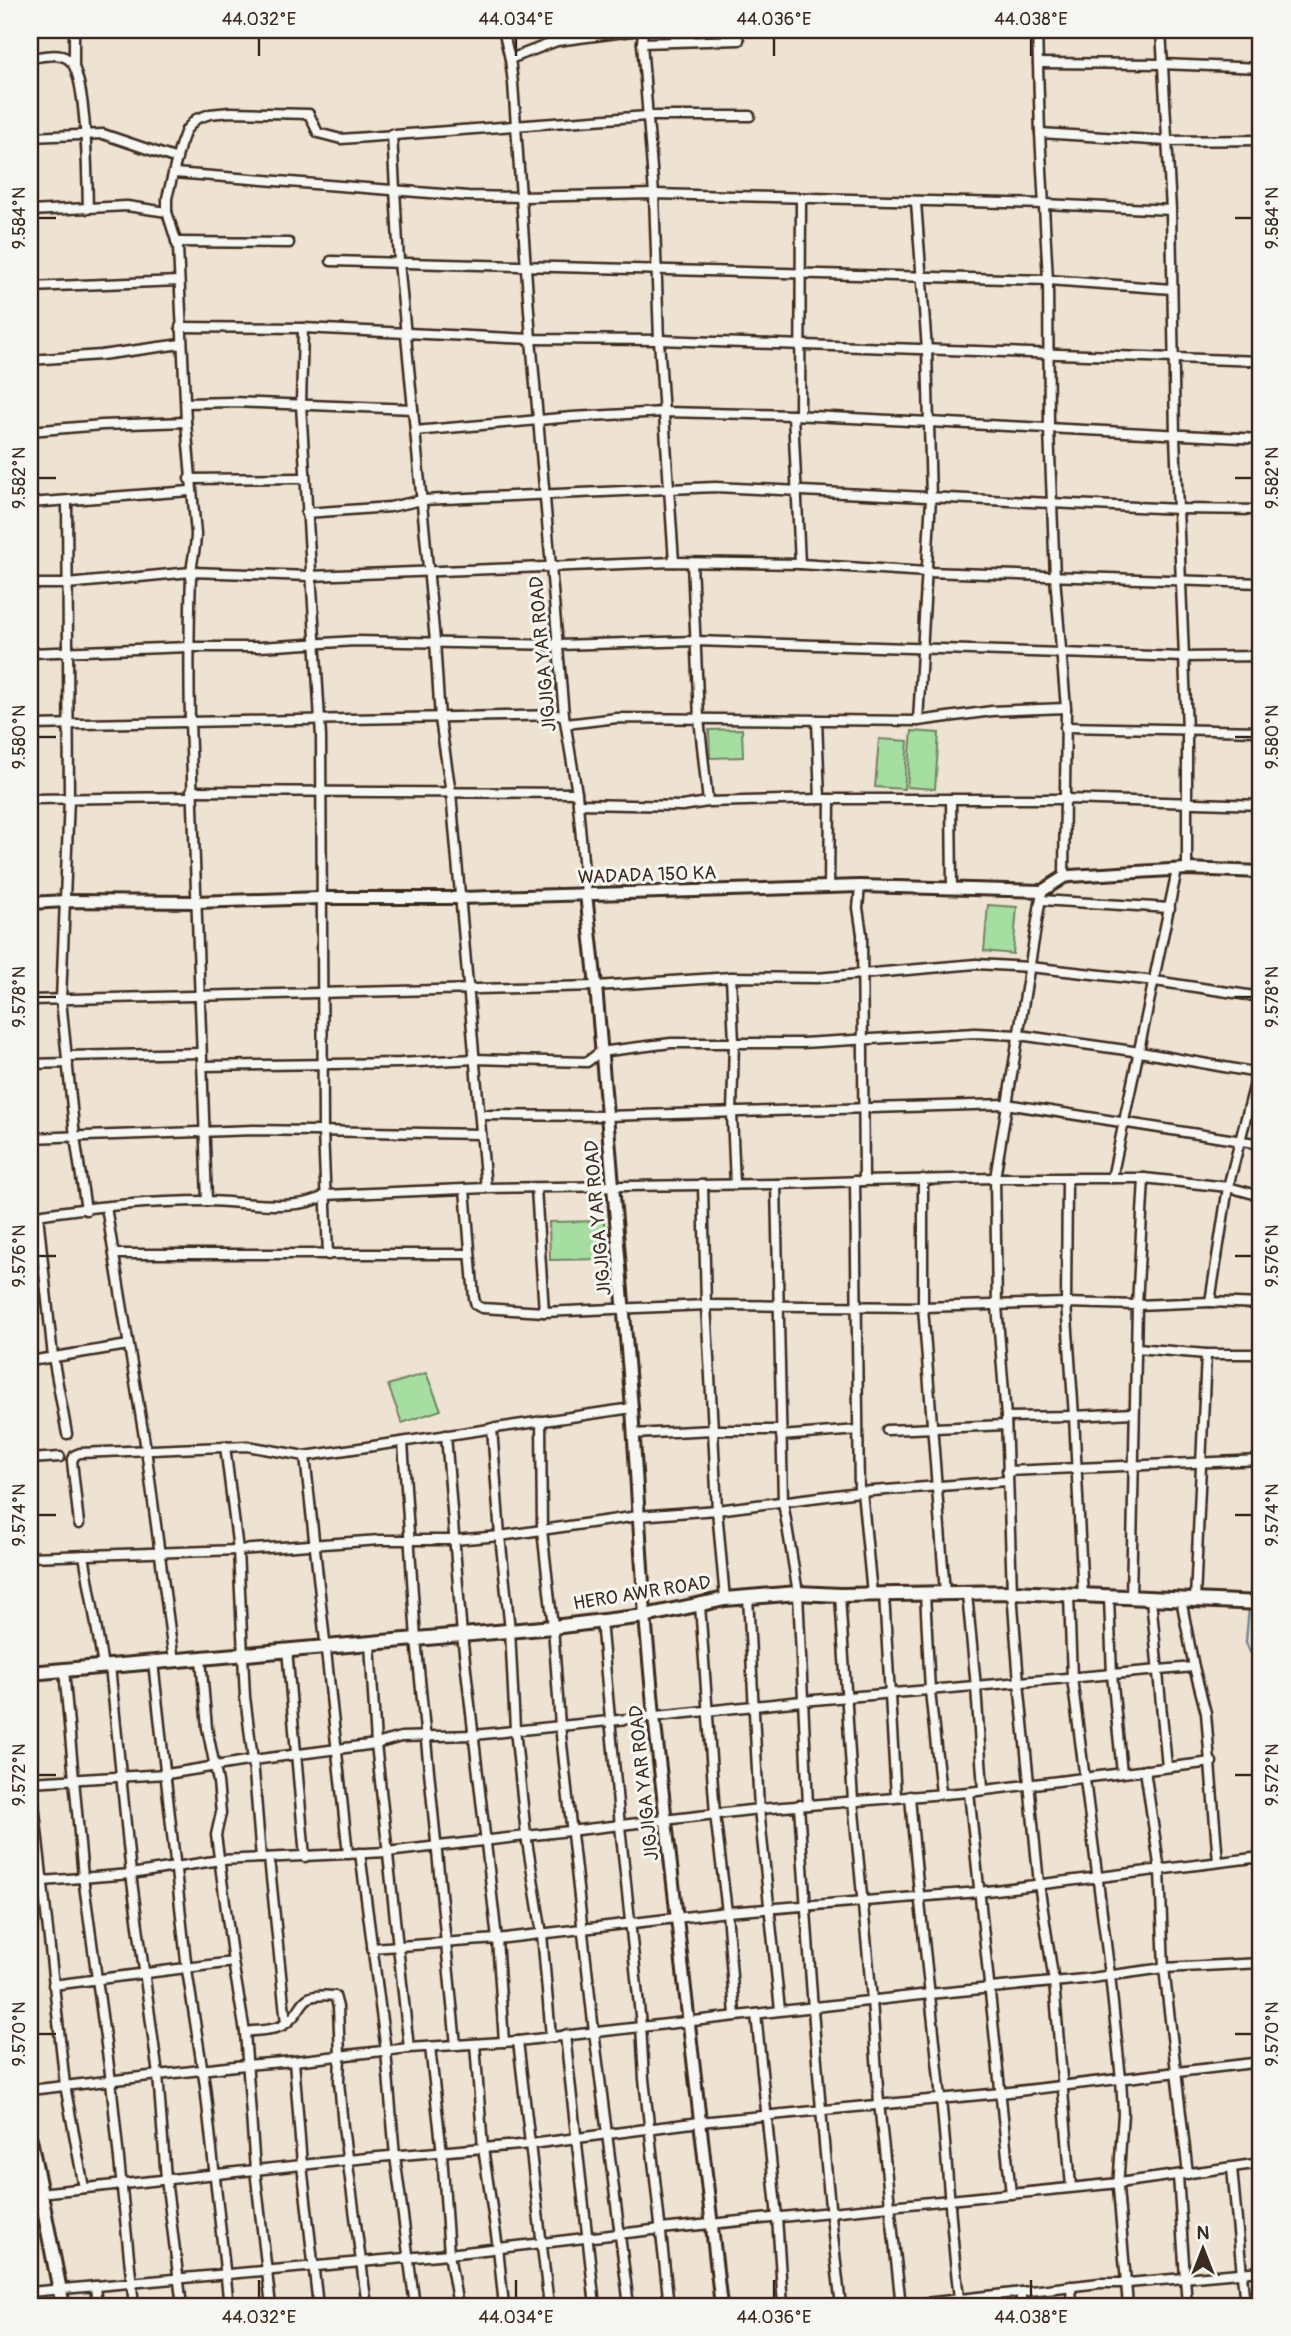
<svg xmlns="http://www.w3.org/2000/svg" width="1291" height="2336" font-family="Pangolin,sans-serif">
<rect width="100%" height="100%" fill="#eee2d3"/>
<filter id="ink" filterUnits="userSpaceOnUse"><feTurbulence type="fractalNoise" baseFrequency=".0143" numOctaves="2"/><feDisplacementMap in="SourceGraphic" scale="14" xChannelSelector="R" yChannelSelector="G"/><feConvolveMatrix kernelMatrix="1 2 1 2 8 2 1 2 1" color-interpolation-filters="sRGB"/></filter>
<g filter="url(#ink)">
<g fill="#a6dea2" stroke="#708460" stroke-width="2">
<path d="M742 729 743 757 710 758 709 730Z"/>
<path d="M912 731 939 733 935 789 907 787Z"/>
<path d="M879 739 908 741 904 789 875 787Z"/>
<path d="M988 905 1017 907 1013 954 984 951Z"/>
<path d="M604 1221V1259L550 1260 549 1222Z"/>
<path d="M426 1373 441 1410 402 1423 388 1385Z"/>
</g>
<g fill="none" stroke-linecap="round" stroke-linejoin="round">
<g stroke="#6f889b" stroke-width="2.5">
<path d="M1250 1598 1251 1585 1261 1579"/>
<path d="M1249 1607 1246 1642 1250 1652 1261 1657"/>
<path d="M1261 1682 1256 1700 1261 1711"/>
</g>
<defs>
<g id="minor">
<path d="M503 30 510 59 513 83 531 339 564 715 577 793 586 894"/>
<path d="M643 30 642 43 654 194 659 340 674 562"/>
<path d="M1037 30 1040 133 1048 280 1049 430 1055 577 1066 708 1064 877"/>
<path d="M1161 30 1171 210 1175 436 1187 730V869"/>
<path d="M642 43 739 40"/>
<path d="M30 58C41 57 58 52 68 59 88 72 87 183 88 209"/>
<path d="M510 59 557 41 640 30"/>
<path d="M1038 63 1162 64 1261 68"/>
<path d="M74 65V30"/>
<path d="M1040 133 1167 141 1261 140"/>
<path d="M392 134 399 262 435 641 440 719 451 793 486 1188"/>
<path d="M30 137 103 134 177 159"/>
<path d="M174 173 468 196 521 197 654 194 1044 204 1171 210"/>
<path d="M916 202 927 350 931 498 918 721"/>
<path d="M30 211 127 206 167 212"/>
<path d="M176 242 289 243"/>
<path d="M331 261 1048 280 1172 289"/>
<path d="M30 287 179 281"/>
<path d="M180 327 303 328 531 339 659 340 1261 361"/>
<path d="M303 328 301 405 321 737 323 1131 328 1255"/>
<path d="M30 360 101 355 181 344"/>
<path d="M186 403 232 402 413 409"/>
<path d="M793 415 800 564"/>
<path d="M800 415 801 198"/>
<path d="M30 431 102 425 186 422"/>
<path d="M415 431 572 417 664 412 793 415 1261 439"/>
<path d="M189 479 305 478"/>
<path d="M67 502 69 798 61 1000 75 1137 86 1210"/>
<path d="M30 503 190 491"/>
<path d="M306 513 390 507 422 500 715 487 1179 509 1261 510"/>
<path d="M692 563 699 718 708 802"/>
<path d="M30 584H67L191 572 310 576 674 562 800 564 927 572 1261 583"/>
<path d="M30 653 189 647H260L355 641 558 645 696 641 1184 657 1261 656"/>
<path d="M817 720 820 799"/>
<path d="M566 724 617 718 918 721 992 711 1066 708"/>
<path d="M30 725 564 715"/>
<path d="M1065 727 1261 731"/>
<path d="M191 791 577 793"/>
<path d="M30 799 191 797"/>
<path d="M951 799 952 889"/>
<path d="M578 804 682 806 708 802 820 799H1066L1261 805"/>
<path d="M860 886 858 908 862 934 864 1181 995 1178H1144L1228 1187 1261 1196"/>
<path d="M829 887 830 799"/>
<path d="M1042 891 995 1178 997 1306 1006 1417 1012 1592 1019 1682 1039 1884 1054 1982 1071 2187"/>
<path d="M1041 900 1170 908"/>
<path d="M731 977 734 1042 732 1113 735 1185"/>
<path d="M30 1000 596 986 731 977 816 978 976 964 1030 967 1155 981 1261 997"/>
<path d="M67 1056 201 1053"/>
<path d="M30 1064 68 1063"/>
<path d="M202 1066 400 1063 474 1059 587 1062 600 1052 671 1043H802L975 1033 1019 1035 1140 1052 1258 1073"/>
<path d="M480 1115 607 1116 1006 1104 1261 1144"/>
<path d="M30 1138 254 1130 481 1134"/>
<path d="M1067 1178 1066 1303 1074 1416 1133 1413"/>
<path d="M1112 1178 1177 870"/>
<path d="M1144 1178 1137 1305 1210 1302 1228 1187 1261 1060"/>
<path d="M923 1179V1307L945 1593"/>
<path d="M855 1181 859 1492"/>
<path d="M776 1184 783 1502 798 1593 808 1805"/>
<path d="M703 1185 706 1305 713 1430H781"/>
<path d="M536 1188 544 1312"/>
<path d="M465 1189 474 1298 476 1305 482 1308 544 1312 706 1305 923 1307 1066 1303 1137 1305 1131 1598"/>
<path d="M207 1201 190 721C189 673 189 625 191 577 191 563 196 549 196 534L186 422 178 247 167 212V198L180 146 186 130 196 119 210 114 230 112 309 114 318 133 341 139 647 116H750"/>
<path d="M106 1207 146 1449 174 1661"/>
<path d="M38 1215 53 1357 67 1434"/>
<path d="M30 1216C88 1207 149 1201 208 1201 239 1201 300 1213 325 1195L486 1188 776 1184 864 1181"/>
<path d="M114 1254H469"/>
<path d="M1210 1302 1261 1304"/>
<path d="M1137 1348 1206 1354 1195 1600"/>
<path d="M1206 1354H1261"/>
<path d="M30 1361 128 1345"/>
<path d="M1006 1417 1074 1416 1083 1597"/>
<path d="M541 1421 542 1530 553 1627 560 1726 594 2032 629 2306"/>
<path d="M492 1428 500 1536 510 1630 515 1729 526 1835 542 1934 551 2037"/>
<path d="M887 1430 1006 1425"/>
<path d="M633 1434 713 1430 717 1510 859 1492 1007 1481"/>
<path d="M446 1435 462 1635 497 1939 504 2042"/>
<path d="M781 1436 858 1430"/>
<path d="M403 1442 416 1639 456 2045"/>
<path d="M225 1446 238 1550 245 1697 253 1760 261 1858"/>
<path d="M305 1456 348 1854"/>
<path d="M30 1459 60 1457"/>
<path d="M1007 1471 1261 1460"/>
<path d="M862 1491 872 1594"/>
<path d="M79 1524 72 1461 75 1455 80 1453 247 1446 305 1456 632 1408"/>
<path d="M84 1555 103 1666"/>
<path d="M30 1557 238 1550 380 1540H454L500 1536 638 1516 717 1510 725 1599"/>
<path d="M925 1593 930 1691 941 1793"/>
<path d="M884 1594 896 1797"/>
<path d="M967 1594 976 1687 983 1789"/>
<path d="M840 1595 853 1801 872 2000 879 2103 901 2306"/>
<path d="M748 1596 759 1809 780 2010"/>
<path d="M1069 1596 1072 1678 1110 1975 1121 2079 1123 2113 1118 2188 1128 2306"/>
<path d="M1109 1598 1112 1675 1122 1773"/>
<path d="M1151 1599 1167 1767"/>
<path d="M1181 1599 1194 1667 1206 1713 1218 1862"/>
<path d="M700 1605 715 1814 727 1912 735 2015"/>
<path d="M601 1621 620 1826 641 2025 644 2079 669 2306"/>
<path d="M370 1643 376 1744 409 2048"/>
<path d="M287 1649 305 1857"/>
<path d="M201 1659 207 1728 218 1782 221 1813 216 1835 233 1962 245 2032 255 2170 271 2306"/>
<path d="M153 1662 187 1970 205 2086 229 2306"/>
<path d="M110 1666 131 1874 158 2075 166 2179 182 2306"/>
<path d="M64 1670 83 1877 111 2081 134 2306"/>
<path d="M30 1767 65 2085 84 2188"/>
<path d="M1145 1770 1160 1871 1164 1968 1188 2174"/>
<path d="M30 1782 167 1774 253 1760 376 1744 401 1737 474 1735 802 1701 1194 1667"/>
<path d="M969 1792 1011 2194"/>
<path d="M910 1796C918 1897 931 1998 941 2099 948 2168 951 2237 960 2306"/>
<path d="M799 1805C810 1973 821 2140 841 2306"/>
<path d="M360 1853 386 2051 395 2156 415 2306"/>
<path d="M269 1858 286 2023"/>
<path d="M30 1882 131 1874 220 1860 387 1852 759 1809 969 1792 1212 1762"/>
<path d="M372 1948 497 1939 727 1912 979 1892 1253 1858 1259 1861 1261 1889"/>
<path d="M53 1985 233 1962"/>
<path d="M756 2014 777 2217 783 2306"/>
<path d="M245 2032C257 2030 275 2031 285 2024 309 2007 294 1992 335 1996L338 2007 340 2056 339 2081 343 2127 367 2306"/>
<path d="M565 2035 595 2306"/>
<path d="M518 2041 549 2306"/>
<path d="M475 2044 483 2148 498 2248 504 2306"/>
<path d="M430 2047 442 2153 449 2254 458 2306"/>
<path d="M294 2061 302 2165 318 2306"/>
<path d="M30 2090 235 2066 294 2061 409 2048 518 2041 929 1994 1084 1979 1164 1968 1261 1963"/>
<path d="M1232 2168 1245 2306"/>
<path d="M1178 2176 1187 2306"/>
<path d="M30 2194 367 2158 531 2144 700 2122 1001 2093 1261 2062"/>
<path d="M95 2286 97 2306"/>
<path d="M1071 2286 1072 2306"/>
<path d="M30 2292 449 2254 661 2229 1119 2183 1261 2163"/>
<path d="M1021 2292V2306"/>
<path d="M899 2306 1100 2283H1128L1261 2271"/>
</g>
<g id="tertiary">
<path d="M586 894 596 986 632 1408 645 1616 654 1716 721 2306"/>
<path d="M30 903 66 901 196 902 320 898H460L860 886 1042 891 1064 877 1070 876 1187 869 1261 872"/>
</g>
<g id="secondary">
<path d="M30 1673 553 1627 645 1616 725 1599 798 1593 840 1595 1012 1592 1261 1603"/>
<path d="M30 2139 63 2306"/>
</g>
</defs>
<use href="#minor" stroke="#3b2a1e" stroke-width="13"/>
<use href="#tertiary" stroke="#3b2a1e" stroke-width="16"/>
<use href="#secondary" stroke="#3b2a1e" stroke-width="18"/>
<use href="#minor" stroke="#f6f6f2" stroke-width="8"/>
<use href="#tertiary" stroke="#f6f6f2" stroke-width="10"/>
<use href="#secondary" stroke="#f6f6f2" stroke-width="12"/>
</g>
</g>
<path fill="none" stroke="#3b2a1e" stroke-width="2.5" d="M259 38V56M516 38V56M774 38V56M1031 38V56M38 218H56M1235 218H1252M38 478H56M1235 478H1252M38 737H56M1235 737H1252M38 997H56M1235 997H1252M38 1256H56M1235 1256H1252M38 1515H56M1235 1515H1252M38 1775H56M1235 1775H1252M38 2034H56M1235 2034H1252M259 2280V2298M516 2280V2298M774 2280V2298M1031 2280V2298"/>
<g text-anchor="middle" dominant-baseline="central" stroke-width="6" stroke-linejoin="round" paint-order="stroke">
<g font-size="19" fill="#3b2a1e" stroke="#f6f6f2">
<text transform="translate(543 654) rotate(-95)">JIGJIGA YAR ROAD</text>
<text transform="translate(647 875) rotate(-2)">WADADA 150 KA</text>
<text transform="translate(598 1218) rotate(-95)">JIGJIGA YAR ROAD</text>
<text transform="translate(642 1593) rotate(-9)">HERO AWR ROAD</text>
<text transform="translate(644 1783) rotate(-96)">JIGJIGA YAR ROAD</text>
</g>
</g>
<rect width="1291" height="2336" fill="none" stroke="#f6f6f2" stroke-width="77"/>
<g transform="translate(1203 2249)" stroke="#f6f6f2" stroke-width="5" paint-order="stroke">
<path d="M0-5L12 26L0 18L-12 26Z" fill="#3b2a1e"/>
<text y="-10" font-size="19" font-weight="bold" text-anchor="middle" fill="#3b2a1e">N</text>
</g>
<rect x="38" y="38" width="1214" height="2260" fill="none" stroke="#3b2a1e" stroke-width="2.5"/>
<g font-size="18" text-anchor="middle" fill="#3b2a1e">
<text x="259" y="25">44.032°E</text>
<text x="516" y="25">44.034°E</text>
<text x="774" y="25">44.036°E</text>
<text x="1031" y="25">44.038°E</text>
<text transform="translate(19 218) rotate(-90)" y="6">9.584°N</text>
<text transform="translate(1272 218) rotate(-90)" y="6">9.584°N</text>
<text transform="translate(19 478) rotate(-90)" y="6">9.582°N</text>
<text transform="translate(1272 478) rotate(-90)" y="6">9.582°N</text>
<text transform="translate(19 737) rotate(-90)" y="6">9.580°N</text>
<text transform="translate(1272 737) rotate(-90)" y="6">9.580°N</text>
<text transform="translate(19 997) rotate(-90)" y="6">9.578°N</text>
<text transform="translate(1272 997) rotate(-90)" y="6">9.578°N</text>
<text transform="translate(19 1256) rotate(-90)" y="6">9.576°N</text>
<text transform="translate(1272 1256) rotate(-90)" y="6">9.576°N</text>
<text transform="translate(19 1515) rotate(-90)" y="6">9.574°N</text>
<text transform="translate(1272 1515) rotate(-90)" y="6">9.574°N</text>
<text transform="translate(19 1775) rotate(-90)" y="6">9.572°N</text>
<text transform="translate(1272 1775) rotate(-90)" y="6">9.572°N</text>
<text transform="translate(19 2034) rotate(-90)" y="6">9.570°N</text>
<text transform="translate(1272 2034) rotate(-90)" y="6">9.570°N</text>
<text x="259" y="2323">44.032°E</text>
<text x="516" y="2323">44.034°E</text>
<text x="774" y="2323">44.036°E</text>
<text x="1031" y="2323">44.038°E</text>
</g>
</svg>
